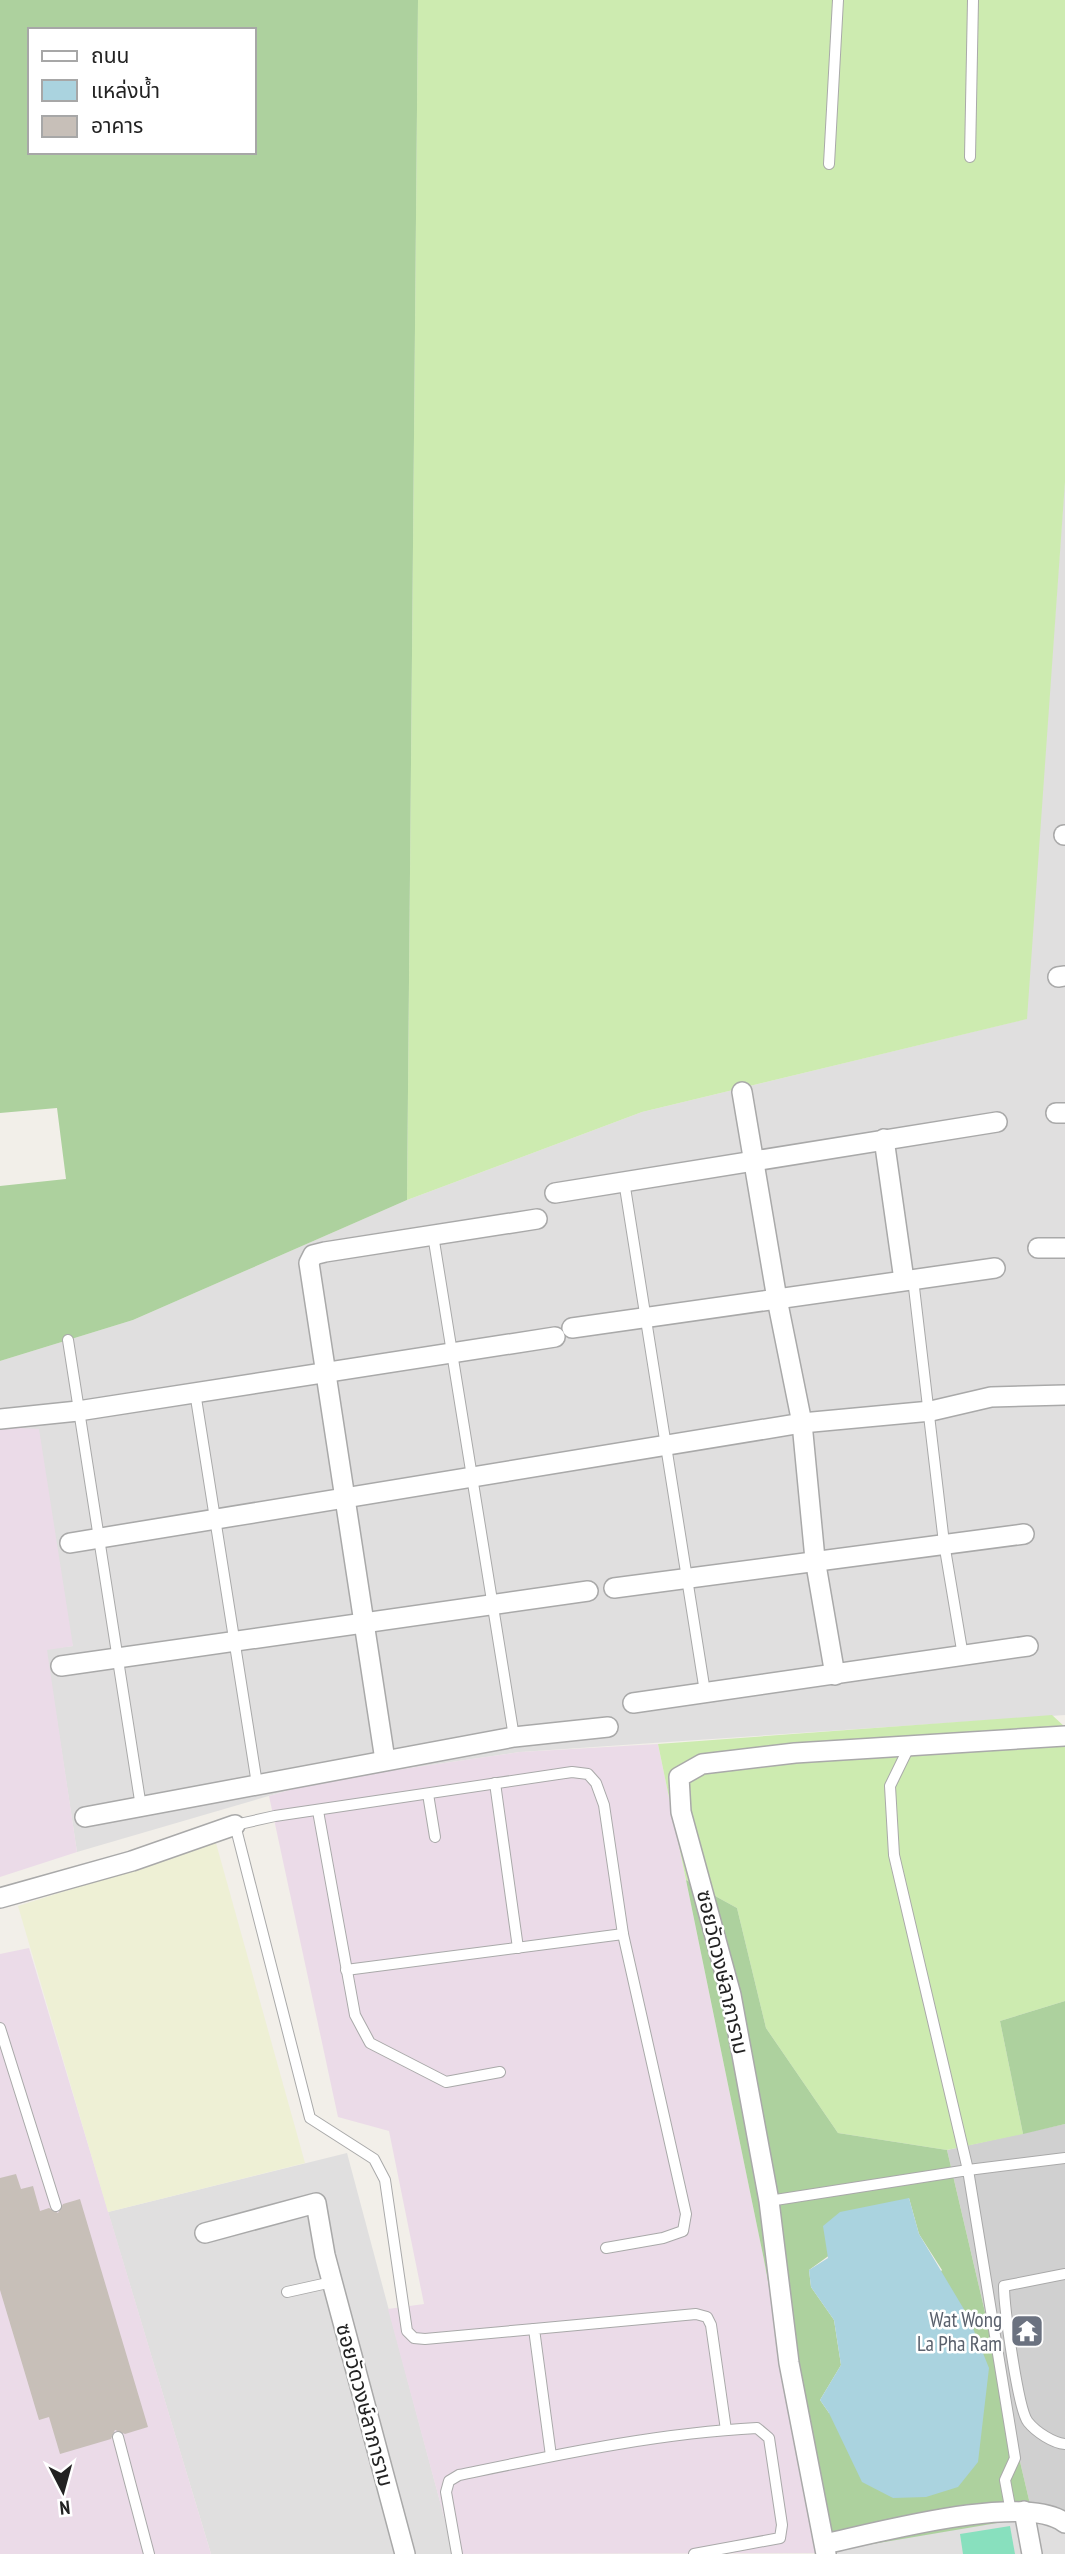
<svg xmlns="http://www.w3.org/2000/svg" width="1065" height="2554" font-family="'PT Sans Narrow','Noto Sans Thai',sans-serif">
<rect width="100%" height="100%" fill="#f2efe9"/>
<g fill="#e0dfdf">
<path d="M1065 477V1715L520 1752 320 1781 77 1852 46 1649 73 1646 0 1427V1361L133 1320 407 1200 642 1112 1026 1019Z"/>
<path d="M347 2153 454 2554H211L108 2212Z"/>
<path d="M1065 2511V2554H814L892 2540Z"/>
</g>
<g fill="#ebdbe8">
<path d="M0 1427 39 1429 73 1646 47 1650 77 1852 0 1877Z"/>
<path d="M658 1744 764 2260 819 2553 454 2554 388 2309 424 2304 389 2131 338 2117 269 1796 320 1781 520 1752Z"/>
<path d="M29 1948 211 2554H0V1954Z"/>
</g>
<path fill="#d0d0d0" d="M1065 2124V2511L1033 2517 947 2150Z"/>
<path fill="#eef0d5" d="M216 1843 305 2163 108 2212 18 1906Z"/>
<g fill="#cdebb0">
<path d="M418 0H1065V482L1027 1019 642 1112 407 1200Z"/>
<path d="M1052 1715 1065 1727V2001L1000 2021 1023 2134 947 2150 838 2133 766 2028 737 1908 686 1880 658 1744Z"/>
</g>
<g fill="#add19e" fill-rule="evenodd">
<path d="M0 0H418L407 1200 133 1320 0 1361V1186L66 1179 57 1108 0 1113ZM30 30H254V152H30Z"/>
<path d="M686 1880 737 1908 766 2028 838 2133 947 2150 1033 2517 819 2553 764 2260ZM909 2198 919 2234 942 2270 829 2413 820 2400 841 2365 834 2320 811 2287 809 2270Z"/>
<path d="M1065 2001V2124L1023 2134 1000 2021Z"/>
</g>
<path fill="#88e0be" d="M1010 2526 1015 2554H963L960 2534Z"/>
<path fill="#aad3df" d="M909 2198 919 2234 968 2316 989 2368 978 2462 958 2487 926 2497 893 2498 862 2482 829 2413 820 2400 841 2365 834 2320 811 2287 809 2270 828 2258 823 2226 840 2212Z"/>
<path fill="#c7bfb8" d="M16 2174 21 2189 33 2186 40 2211 49 2208 58 2213 63 2204 80 2199 148 2427 125 2434 115 2430 111 2439 60 2454 49 2417 39 2420 0 2290V2178Z"/>
<g fill="none" stroke-linecap="round" stroke-linejoin="round">
<defs>
<g id="lane">
<path d="M970 157 973 0"/>
<path d="M829 164 838 0"/>
<path d="M624 1181 705 1692"/>
<path d="M433 1235 514 1737"/>
<path d="M913 1279 944 1543 963 1656"/>
<path d="M68 1340 141 1807"/>
<path d="M195 1392 257 1784"/>
<path d="M909 1747 890 1786 894 1855 968 2170 1065 2158"/>
<path d="M495 1783 518 1948"/>
<path d="M428 1794 435 1837"/>
<path d="M318 1811 355 2015 370 2043 446 2082 500 2072"/>
<path d="M346 1970 623 1934"/>
<path d="M0 2028 56 2206"/>
<path d="M769 2201 968 2170 1015 2458 1005 2480 1011 2512"/>
<path d="M1065 2274 1004 2286C1004 2306 1018 2410 1028 2422 1036 2432 1053 2443 1065 2444"/>
<path d="M287 2292 332 2282"/>
<path d="M534 2329 425 2339 414 2338 407 2331 385 2180 374 2159 310 2118 235 1825 275 1816 572 1772 588 1774 596 1783 604 1805 623 1934 686 2214 683 2231 663 2238 606 2248"/>
<path d="M118 2437 149 2554"/>
<path d="M551 2456 534 2329 696 2314 707 2317 711 2325 726 2430"/>
<path d="M457 2554 446 2492 449 2481 459 2475C556 2455 657 2433 757 2428L769 2438 782 2525 780 2538 694 2554"/>
</g>
<g id="street">
<path d="M1064 835H1065"/>
<path d="M1058 977 1065 976"/>
<path d="M742 1092 777 1299 802 1423 815 1559 835 1675"/>
<path d="M1056 1113H1065"/>
<path d="M884 1139 904 1280"/>
<path d="M555 1193 997 1122"/>
<path d="M1038 1248H1065"/>
<path d="M572 1328 995 1268"/>
<path d="M0 1419 78 1411 555 1337"/>
<path d="M70 1543 802 1423 931 1411 991 1397 1065 1395"/>
<path d="M614 1588 1024 1534"/>
<path d="M61 1666 588 1591"/>
<path d="M633 1703 1028 1646"/>
<path d="M385 1760 309 1263 313 1255 325 1252 537 1219"/>
<path d="M85 1817 514 1737 608 1727"/>
<path d="M0 1898 132 1861 235 1825"/>
<path d="M205 2233 316 2203 325 2255 405 2554"/>
<path d="M1024 2511 1032 2554"/>
<path d="M825 2544C876 2533 1025 2492 1065 2523"/>
<path d="M826 2554 789 2363 769 2201 731 1995 681 1812 679 1777 702 1764 795 1753 1065 1736"/>
</g>
</defs>
<use href="#lane" stroke="#a9a9a9" stroke-width="12"/>
<use href="#street" stroke="#a9a9a9" stroke-width="22"/>
<use href="#lane" stroke="#fff" stroke-width="10"/>
<use href="#street" stroke="#fff" stroke-width="19"/>
</g>
<defs>
<symbol id="temple-square" viewBox="-11 -11 22 22"><rect x="-9" y="-9" width="18" height="18" rx="4" fill="#6b7280" stroke="#fff"/><path d="M0-6L5-2H3V0L6.5 2.5H4V6H1.5V3h-3V6H-4V2.5H-6.5L-3 0V-2H-5Z" fill="#fff"/></symbol>
</defs>
<g fill-rule="evenodd">
<use href="#temple-square" x="1008" y="2312" width="38" height="38"/>
</g>
<g text-anchor="middle" dominant-baseline="central" stroke-width="5" stroke-linejoin="round" paint-order="stroke">
<g font-size="21" fill="#222" stroke="#fff">
<text transform="translate(723 1972) rotate(77)">ซอยวัดวงษ์ลาภาราม</text>
<text transform="translate(365 2405) rotate(75)">ซอยวัดวงษ์ลาภาราม</text>
</g>
<g font-size="21" fill="#5b616d" stroke="#fff" text-anchor="end">
<text x="1002" y="2319">Wat Wong<tspan x="1002" dy="24">La Pha Ram</tspan></text>
</g>
</g>
<rect x="28" y="28" width="228" height="126" fill="#ffffff" stroke="#a7a7a7" stroke-width="2"/>
<rect x="42" y="51" width="35" height="10" fill="#ffffff" stroke="#a7a7a7" stroke-width="2"/>
<text x="91" y="63" font-size="21" fill="#222222">ถนน</text>
<rect x="42" y="80" width="35" height="21" fill="#aad3df" stroke="#a7a7a7" stroke-width="2"/>
<text x="91" y="98" font-size="21" fill="#222222">แหล่งน้ำ</text>
<rect x="42" y="116" width="35" height="21" fill="#c7bfb8" stroke="#a7a7a7" stroke-width="2"/>
<text x="91" y="133" font-size="21" fill="#222222">อาคาร</text>
<g transform="translate(63 2491) rotate(174)" stroke="#ffffff" stroke-width="5" paint-order="stroke">
<path d="M0-5L12 26L0 18L-12 26Z" fill="#222222"/>
<text y="-10" font-size="19" font-weight="bold" text-anchor="middle" fill="#222222">N</text>
</g>
</svg>
